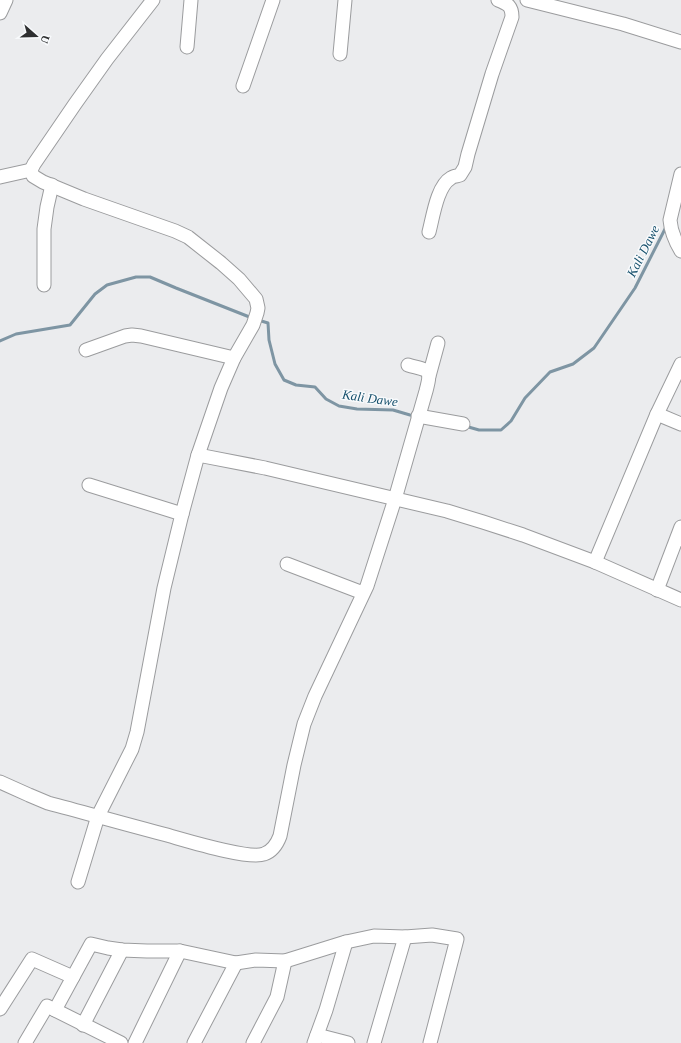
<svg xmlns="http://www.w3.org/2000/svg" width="681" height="1043" font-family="'Times New Roman',serif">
<rect width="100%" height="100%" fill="#ebecee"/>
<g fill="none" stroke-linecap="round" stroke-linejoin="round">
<g stroke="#7e95a3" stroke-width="3">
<path d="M258 320 268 323 269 340 275 364 284 380 296 385 315 387 326 399 339 406 357 409 393 410 410 415 415 416"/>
<path d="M0 341 16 334 70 325 95 294 107 285 136 277H150L176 288 252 318"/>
<path d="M465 426 479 430H501L511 421 525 398 550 372 573 364 594 348 635 288 666 227"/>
</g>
<defs>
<g id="minor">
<path d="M527 0 623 24 681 42"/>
<path d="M0 13 6 0"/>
<path d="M187 47 191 0"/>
<path d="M340 54 345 0"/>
<path d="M243 86 273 0"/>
<path d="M681 174 670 220C671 232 675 241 681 251"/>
<path d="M0 177 31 170"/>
<path d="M429 232C433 217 437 186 451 178 453 176 457 176 460 175L465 167 468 154 492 74 512 17C512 6 508 4 498 0"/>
<path d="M44 285V229L47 207 52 185"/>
<path d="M86 350 125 336 132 335 141 336 234 358"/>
<path d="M429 376 438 343"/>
<path d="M657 414 681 424"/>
<path d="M418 416 463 424"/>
<path d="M198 455 265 468 447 511 483 522 523 535 595 562 681 600"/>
<path d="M89 485 182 514"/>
<path d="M595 562 657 414 681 364"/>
<path d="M287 564 363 593"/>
<path d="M657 590 681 527"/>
<path d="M0 782 29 795 48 803C86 813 124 824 163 834 182 839 248 860 264 854 273 851 277 844 280 836L294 765 304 724 315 696 367 586 395 499 426 391C432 368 429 371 408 365"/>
<path d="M78 882 98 816 132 749 137 732 164 588 182 514 198 455 221 388 234 358 253 325 257 313 258 308 256 299 239 279 221 263 188 237 175 231 84 199 43 182 33 176 31 170 34 164 75 104 107 59 153 0"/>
<path d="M0 1009 32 959 73 977"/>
<path d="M55 1010 91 944 108 948 122 950 147 951H180L236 963 256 960 285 961 346 942 374 936 405 937 432 935 457 939 430 1043"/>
<path d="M83 1025 122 950"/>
<path d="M317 1035 348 1043"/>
<path d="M25 1043 47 1006 121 1043"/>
<path d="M135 1043 180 951"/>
<path d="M194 1043 236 963"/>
<path d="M253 1043 277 997 285 961"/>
<path d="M314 1043 326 1010 346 942"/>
<path d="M374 1043 405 937"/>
</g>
</defs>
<use href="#minor" stroke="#9b9c9e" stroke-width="15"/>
<use href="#minor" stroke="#fff" stroke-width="13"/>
</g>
<g text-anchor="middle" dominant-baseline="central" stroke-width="3" stroke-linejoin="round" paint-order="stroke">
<g font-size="13" font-style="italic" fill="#154f6b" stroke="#f8fafc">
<text transform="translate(643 251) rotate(-63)">Kali Dawe</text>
<text transform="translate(370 398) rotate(8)">Kali Dawe</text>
</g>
</g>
<g transform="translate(36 36) rotate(110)" stroke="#f8fafc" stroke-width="3" paint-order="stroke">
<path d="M0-3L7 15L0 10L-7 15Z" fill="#2e2f30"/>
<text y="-6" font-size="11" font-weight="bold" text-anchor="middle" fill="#2e2f30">U</text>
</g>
</svg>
